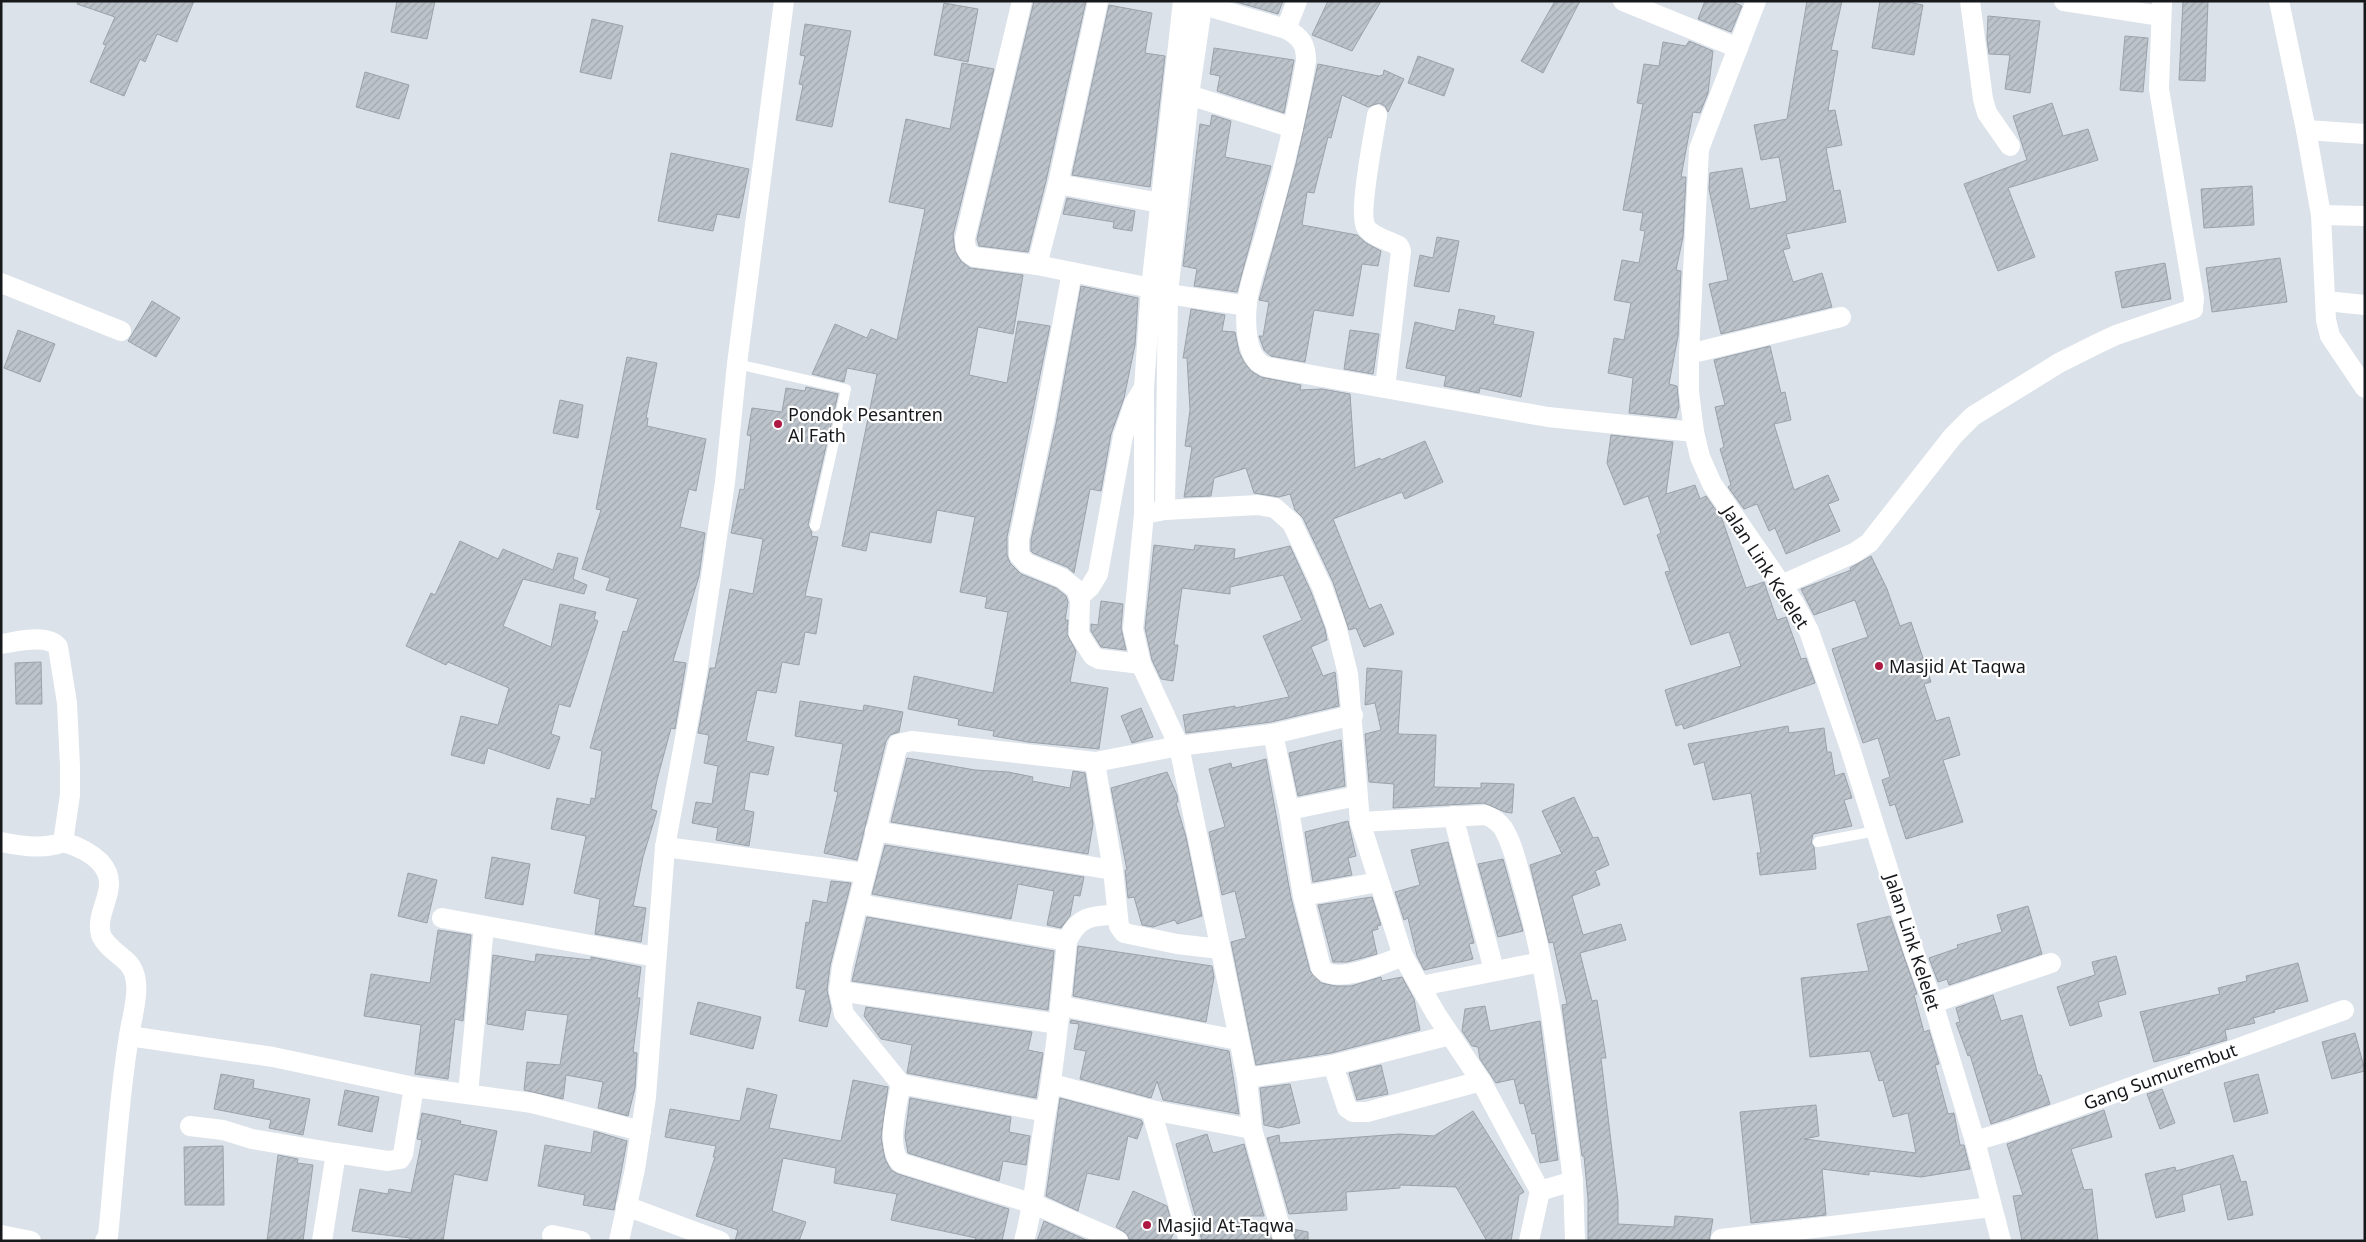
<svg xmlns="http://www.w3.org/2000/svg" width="2366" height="1242" font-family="'Noto Sans',sans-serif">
<defs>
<pattern id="building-hatch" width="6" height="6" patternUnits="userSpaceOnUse" patternTransform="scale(1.25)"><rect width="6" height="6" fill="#bcc3ca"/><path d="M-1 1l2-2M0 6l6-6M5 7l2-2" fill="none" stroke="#a1a7ad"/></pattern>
</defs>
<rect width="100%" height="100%" fill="#dbe2ea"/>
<g fill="url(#building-hatch)" stroke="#9ca2a9">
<path d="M78 1H194L177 42 157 34 145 62 140 59 124 96 90 82 106 45 103 44 115 17 77 4Z"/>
<path d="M397 1H435L427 39 391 32Z"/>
<path d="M1034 1H1086L1046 181 1028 252 979 246 977 239Z"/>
<path d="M1233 1H1283L1278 14Z"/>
<path d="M1328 1H1381L1352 51 1312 35Z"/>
<path d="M1555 1H1580L1543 73 1521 61Z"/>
<path d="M1705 1H1731L1742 6 1731 32 1698 19Z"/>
<path d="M1807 1H1842L1831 50 1838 51 1828 111 1835 110 1842 145 1826 148 1834 191 1840 190 1846 222 1786 234 1790 248 1783 250 1793 282 1822 273 1832 307 1721 334 1709 284 1728 280 1709 189 1710 173 1742 168 1750 209 1787 201 1779 157 1761 160 1754 125 1787 119Z"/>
<path d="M1880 1H1903L1923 5 1914 55 1872 48Z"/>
<path d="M2183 1H2208L2205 81 2179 80Z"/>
<path d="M944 3 978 9 968 62 934 55Z"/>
<path d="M1109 5 1152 13 1145 53 1165 56 1150 187 1072 175Z"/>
<path d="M1988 16 2040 21 2030 93 2005 89 2010 55 1989 54 1987 39Z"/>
<path d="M592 19 623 26 611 79 580 72Z"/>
<path d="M805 24 851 31 832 127 796 120 803 85 799 84 805 56 800 55Z"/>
<path d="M2125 36 2148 38 2143 92 2120 90Z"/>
<path d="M1689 41 1713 51 1708 93 1700 113 1693 112 1681 177H1686L1683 237 1676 270 1681 271 1678 336 1669 384 1677 386 1679 407 1676 418 1629 413 1633 378 1608 373 1614 338 1624 340 1631 303 1614 300 1622 260 1639 263 1645 231 1640 230 1643 213 1623 210 1643 104 1637 103 1644 64 1659 66 1663 42 1686 46Z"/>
<path d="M1214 48 1294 60 1284 113 1217 91 1220 76 1210 74Z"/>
<path d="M1418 56 1454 69 1444 96 1408 83Z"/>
<path d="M962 63 994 69 953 235 955 251 961 261 970 268 1023 275 1013 334 978 327 969 375 1007 383 1018 321 1050 326 1007 537V555L1010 563 1021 574 1056 588 1066 596 1068 602 1065 620H1068L1067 634 1076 651 1070 682 1108 688 1099 749 1028 742 993 736 994 731 958 725 959 719 908 709 914 676 993 693 1008 612 985 608 987 597 960 592 975 517 937 510 931 543 870 532 866 551 842 546 877 374 847 368 844 382 812 374 835 324 867 338 871 329 897 340 925 209 889 202 906 119 950 129Z"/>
<path d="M1318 64 1379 76 1383 75 1384 70 1404 79 1388 112 1385 106 1379 103 1368 107 1342 95 1331 138 1328 137 1314 193 1307 192 1302 225 1357 235 1366 243 1381 251 1378 266 1362 264 1353 316 1314 310 1305 362 1271 356 1264 350 1259 336H1263L1269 302 1259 300 1296 164Z"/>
<path d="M365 72 409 85 399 119 356 107Z"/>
<path d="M2052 103 2063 136 2088 129 2098 160 2008 188 2035 257 1998 271 1964 184 2027 160 2013 116Z"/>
<path d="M1212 115 1231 121 1225 157 1271 166 1237 292 1194 286 1197 269 1183 266 1200 124 1210 126Z"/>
<path d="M671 153 749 169 739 218 717 214 713 231 658 221Z"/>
<path d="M2252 186 2254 225 2204 228 2201 189Z"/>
<path d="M1067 198 1135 211 1132 231 1113 228 1114 222 1063 214Z"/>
<path d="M1437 237 1459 241 1449 292 1414 286 1420 255 1433 258Z"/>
<path d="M2280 258 2287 302 2212 312 2206 268Z"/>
<path d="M2165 263 2171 299 2122 308 2115 272Z"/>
<path d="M1081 286 1138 298 1135 345 1124 398 1111 434 1101 491 1090 489 1074 573 1067 567 1033 553 1031 551V540L1056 424Z"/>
<path d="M152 301 180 318 156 357 128 341Z"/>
<path d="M1191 309 1225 315 1222 331 1235 332 1239 352 1244 362 1251 371 1261 377 1301 385 1300 390 1322 389 1350 394 1355 468 1380 458 1381 460 1425 441 1443 482 1405 499 1402 492 1333 519 1369 609 1381 604 1394 634 1364 647 1356 628 1349 630 1333 582 1303 518 1295 510 1290 494 1279 497 1254 493 1246 468 1214 478 1211 496 1184 497 1192 447 1185 446 1190 410 1187 358H1183Z"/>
<path d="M1459 309 1495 316 1493 324 1534 332 1521 397 1480 388 1479 393 1444 386 1446 376 1406 368 1415 322 1455 331Z"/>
<path d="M18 330 55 344 40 382 4 368Z"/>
<path d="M1350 330 1379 334 1373 374 1344 369Z"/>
<path d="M1770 346 1781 393 1785 392 1791 420 1774 424 1794 490 1828 475 1839 500 1828 504 1840 531 1786 554 1775 528 1769 531 1757 504 1744 509 1728 487 1731 485 1720 449 1724 447 1715 407 1725 405 1714 360Z"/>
<path d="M627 357 657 363 646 418H648L647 426 706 439 696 491 689 489 680 527 705 533 699 576 673 661 686 663 675 729 671 728 657 780 651 809 657 811 643 857 633 906 646 908 641 942 595 934 600 899 574 893 586 836 551 829 557 798 590 805 591 798 595 799 602 751 590 748 623 631 627 632 638 599 606 590 610 578 582 569 601 510 596 509Z"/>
<path d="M806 387 838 394 808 525 812 532 811 536 818 537 805 596 822 599 816 634 805 632 799 665 782 662 776 693 757 690 746 741 774 747 768 775 750 772 744 810 754 812 749 846 716 840 718 828 692 823 696 802 712 804 718 766 704 763 709 735 698 733 710 668H715L718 653 730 589 753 594 763 539 731 533 740 489 744 490 751 436 747 435 752 408 782 412 786 388 805 391Z"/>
<path d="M560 400 583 405 578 438 553 433Z"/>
<path d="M1611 435 1673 442 1666 494 1695 485 1700 499 1706 496 1722 519 1746 588 1764 582 1777 620 1786 617 1801 659 1806 658 1815 683 1684 729 1682 724 1676 726 1665 690 1741 666 1729 632 1691 645 1665 572 1670 571 1657 535 1661 533 1648 496 1624 505 1607 463Z"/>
<path d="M460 541 498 559 503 549 553 570 558 553 578 558 573 579 587 585 584 594 523 579 503 626 551 647 560 604 596 612 594 619 598 621 570 707 559 704 551 734 560 737 549 769 488 748 484 764 451 755 461 716 498 725 509 688 448 662 446 665 406 646 431 593 435 595Z"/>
<path d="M1154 545 1194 550 1195 545 1235 549 1234 559 1290 546 1311 592 1325 629 1327 640 1311 647 1323 676 1335 672 1339 706 1271 722 1186 733 1183 715 1235 706V708L1289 697 1263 636 1302 620 1283 575 1230 587V594L1182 588 1174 645H1178L1173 681 1161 679 1152 660 1145 628Z"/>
<path d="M1871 556 1887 589 1900 626 1911 622 1931 682 1924 684 1936 721 1949 717 1960 755 1943 760 1963 822 1906 839 1895 804 1890 806 1882 780 1890 777 1878 738 1863 743 1832 649 1868 637 1855 600 1814 615 1801 589 1851 570 1850 568Z"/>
<path d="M1101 601 1123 604 1121 628 1126 650 1101 647 1091 631V624L1098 625Z"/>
<path d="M41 662 42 704H16L15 663Z"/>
<path d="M1367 668 1402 671 1398 734 1436 735 1434 787 1481 788V783L1514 784 1512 813 1505 812 1484 803 1393 808 1394 784 1369 782 1365 734 1381 730 1375 703 1365 705Z"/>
<path d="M800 701 863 711 864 705 903 712 899 732 890 735 886 741 857 860 824 853 838 792 834 791 843 744 795 736Z"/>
<path d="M1141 708 1153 737 1132 743 1121 716Z"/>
<path d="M1788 726 1789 733 1824 728 1827 752H1831L1835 776 1844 773 1852 798 1844 800 1852 826 1813 834 1811 843 1814 847 1816 869 1760 875 1757 853H1761L1751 793 1713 800 1704 762 1694 765 1688 744Z"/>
<path d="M1341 740 1345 786 1298 796 1289 753Z"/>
<path d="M907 758 975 770 1008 772 1033 777 1032 781 1070 788 1073 771 1085 773 1093 824 1088 854 891 822Z"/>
<path d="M1266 759 1291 898 1310 971 1321 983 1336 986H1351L1381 977 1382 981 1402 977 1414 999 1420 1030 1331 1053 1256 1065 1231 942 1246 938 1235 891 1222 895 1209 832 1225 827 1209 769 1231 763 1232 768Z"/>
<path d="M1167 772 1177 795 1178 802 1176 803 1186 837 1202 916 1177 924 1175 920 1153 927 1142 925 1134 897 1128 898 1125 870H1127L1111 788Z"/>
<path d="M1574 797 1593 838 1598 837 1609 865 1595 871 1600 885 1572 896 1583 935 1621 924 1626 940 1580 953 1592 1001 1597 1000 1606 1058H1601L1618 1201V1224L1674 1227 1675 1216 1713 1219 1709 1241H1588V1199L1584 1156H1582L1562 1005 1567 1004 1553 942 1549 943 1530 865 1562 854 1542 811Z"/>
<path d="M1348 821 1356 856 1348 858 1352 875 1313 882 1305 832Z"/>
<path d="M1448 842 1474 943 1469 944 1473 959 1424 970 1417 956 1408 918 1404 920 1395 892 1420 885 1411 850Z"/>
<path d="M885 845 1084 877 1080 896 1074 895 1070 916 1061 928 1047 925 1054 891 1018 884 1011 919 872 894Z"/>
<path d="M492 857 530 864 523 905 485 898Z"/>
<path d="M1503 859 1523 931 1498 937 1478 864Z"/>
<path d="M408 873 437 880 427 923 398 916Z"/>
<path d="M831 881 851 883 830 966 827 990 831 1009 827 1027 799 1021 806 990 796 988 806 922 809 923 813 900 827 903Z"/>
<path d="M1372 897 1381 925 1377 926 1378 929 1372 931 1377 954 1347 962H1333L1318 905Z"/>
<path d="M2028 906 2042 954 1949 985 1947 979 1938 982 1929 958 1958 948 1957 945 2002 932 1997 915Z"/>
<path d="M1890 916 1917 994 1914 995 1924 1032 1929 1030 1939 1064 1935 1065 1948 1114 1954 1113 1960 1145H1964L1970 1169 1921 1177 1869 1171V1175L1822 1169 1826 1215 1751 1223 1740 1112 1816 1105 1819 1136 1804 1139 1916 1153 1908 1113 1893 1117 1883 1080 1879 1081 1870 1051 1810 1057 1801 978 1869 971 1857 924Z"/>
<path d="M867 917 1054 951 1048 1010 852 981Z"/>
<path d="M438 930 471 935 463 1021 455 1019 448 1079 415 1074 421 1025 364 1016 371 974 430 983Z"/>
<path d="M1078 946 1212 966 1214 977 1206 1022 1073 996Z"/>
<path d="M536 954 591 960V957L641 967 637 998H640L633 1052 637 1053 635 1088 628 1116 598 1108 603 1082 566 1075 563 1099 524 1090 527 1062 560 1065 568 1015 526 1010 523 1030 487 1024 493 955 535 962Z"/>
<path d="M2116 956 2126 994 2098 1002 2102 1016 2070 1026 2057 987 2095 975 2092 962Z"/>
<path d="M2298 963 2308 1001 2274 1010 2275 1012 2253 1018 2255 1023 2225 1030 2227 1040 2189 1051 2190 1053 2154 1062 2140 1012 2220 994 2218 988 2247 981 2246 976Z"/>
<path d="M1993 995 2001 1021 2022 1015 2038 1075H2041L2050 1104 1991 1124 1970 1055 1968 1056 1956 1023 1960 1022 1956 1008Z"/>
<path d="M698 1002 761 1017 753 1049 690 1034Z"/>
<path d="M1485 1006 1490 1031 1540 1021 1558 1160 1540 1163 1535 1133 1532 1134 1524 1103 1520 1104 1514 1079 1496 1083 1480 1059 1478 1047 1472 1046 1462 1031 1465 1009Z"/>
<path d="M866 1007 1032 1032 1028 1050 1043 1053 1036 1098 907 1073 912 1045 881 1039 864 1016Z"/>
<path d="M1071 1020 1229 1051 1239 1114 1163 1100 1157 1081 1151 1098 1080 1079 1086 1051 1074 1049 1079 1024 1070 1023Z"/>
<path d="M2355 1033 2365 1071 2332 1079 2322 1042Z"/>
<path d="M1381 1065 1388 1094 1357 1100 1349 1073Z"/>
<path d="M221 1074 254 1080 253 1088 310 1099 303 1135 269 1128 271 1120 214 1109Z"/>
<path d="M2258 1074 2268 1113 2234 1122 2224 1083Z"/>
<path d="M853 1080 888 1087 881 1137 885 1159 891 1170 898 1174 1009 1209 1002 1241H975L976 1238 891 1220 897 1194 834 1183 836 1168 783 1158 772 1211 806 1222 799 1241H735L738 1230 696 1216 715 1157H713L716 1146 665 1137 670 1109 740 1121 747 1088 777 1095 769 1128 841 1141Z"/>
<path d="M1290 1084 1300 1123 1279 1128 1264 1125 1260 1088Z"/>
<path d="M2162 1089 2175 1123 2160 1129 2147 1094Z"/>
<path d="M345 1090 379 1097 372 1132 338 1125Z"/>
<path d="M910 1098 1011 1117 1009 1132 1030 1136 1026 1165 1003 1161 999 1181 908 1153 905 1136Z"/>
<path d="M1060 1098 1141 1120 1143 1123 1137 1139 1128 1136 1119 1180 1087 1173 1078 1211 1046 1196Z"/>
<path d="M2104 1110 2112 1137 2071 1149 2084 1190 2092 1189 2098 1241H2022L2013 1196 2023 1195 2007 1144Z"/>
<path d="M1473 1111 1524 1192 1519 1195 1511 1241H1487L1456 1187 1400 1185V1188L1346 1192 1347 1210 1289 1214 1267 1138 1279 1135 1280 1143 1400 1134 1434 1136Z"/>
<path d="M422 1113 461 1121 460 1124 497 1131 487 1181 454 1174 443 1241H410V1238L352 1231 360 1189 388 1194 389 1189 411 1193 422 1140 417 1139Z"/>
<path d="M594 1131 627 1141 614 1210 583 1205 585 1195 538 1186 545 1145 591 1153Z"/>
<path d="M1207 1134 1213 1153 1244 1144 1264 1216H1250V1221L1267 1224 1272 1241H1202L1176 1144Z"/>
<path d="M223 1146 224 1205H185L184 1147Z"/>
<path d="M278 1155 298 1159 297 1163 313 1165 303 1241H267Z"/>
<path d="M2233 1155 2241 1182 2246 1181 2253 1215 2228 1220 2220 1184 2182 1195 2185 1211 2156 1218 2145 1174 2175 1167 2176 1171Z"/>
<path d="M1133 1191 1167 1206 1174 1232 1170 1241H1130L1127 1234 1116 1227Z"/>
<path d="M1044 1221 1088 1241H1037Z"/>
<path d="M1293 1229 1308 1232V1241H1296Z"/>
</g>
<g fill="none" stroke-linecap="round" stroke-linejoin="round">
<g stroke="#fff" stroke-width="10">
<path d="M737 364 846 389 815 526"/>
<path d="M1818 842 1876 831"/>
</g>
<g stroke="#fff" stroke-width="20">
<path d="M1022 1 965 238C965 247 966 253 975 257L1037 265 1151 288"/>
<path d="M1183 1 1151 288 1144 388V514L1133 629 1141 664 1179 746 1247 1078 1252 1129 1284 1241"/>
<path d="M1189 1 1286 29C1301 37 1306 44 1306 61 1297 115 1284 168 1269 221 1263 246 1250 278 1247 303 1245 323 1245 360 1267 367L1548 417 1694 432"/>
<path d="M1623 1 1738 48"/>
<path d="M1756 1 1699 149 1689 354V392L1694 432 1700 457 1712 484 1794 603 1809 631 1850 748 1915 955 1933 1003 1975 1141 2001 1241"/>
<path d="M1970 1 1983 99 1987 113 2010 146"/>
<path d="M2064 1 2161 16"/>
<path d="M2279 1 2306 130 2321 215 2326 320 2330 336 2365 388"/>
<path d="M1286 29 1297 1"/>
<path d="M1189 95 1293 128"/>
<path d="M1377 115C1374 134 1358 214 1366 227 1371 236 1390 241 1399 246L1401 251 1385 388"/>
<path d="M2306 130 2365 134"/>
<path d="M1058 184 1160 203"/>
<path d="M2321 215 2365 216"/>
<path d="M1037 265 1058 184 1098 1"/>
<path d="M1072 272 1044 422 1019 539V555L1026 563 1062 578 1076 589 1080 600 1079 634 1093 656 1099 659 1141 664"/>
<path d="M1 283 121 331"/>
<path d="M1168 294 1241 305 1247 302"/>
<path d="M2326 301 2365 305"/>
<path d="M1689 354 1841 317"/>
<path d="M1165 510 1168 294 1189 95 1202 7 1204 1"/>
<path d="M1144 514 1165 510 1258 505 1275 508 1292 523 1322 587 1336 626 1348 674 1360 822 1403 956 1436 1014 1481 1081 1540 1191 1529 1241"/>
<path d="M1781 585 1854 553 1869 543 1953 436 1973 416 2059 363 2097 344 2116 335 2193 309 2194 298 2159 89 2162 1"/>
<path d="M1080 596 1090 587 1098 574 1123 436 1134 404 1142 391"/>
<path d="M1 644C16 642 47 633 58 647L67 703 70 766V795L63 842C44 850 21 846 1 842"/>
<path d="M1273 734 1289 810 1303 896 1321 968C1336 986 1384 963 1403 956"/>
<path d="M1095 762 1113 870 1119 926 1124 933 1177 944 1220 949"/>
<path d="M1289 810 1357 796"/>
<path d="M1453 816 1494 970"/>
<path d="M1360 822 1485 815C1493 818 1498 821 1503 828 1514 846 1518 869 1524 889 1551 984 1561 1084 1573 1181L1540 1191"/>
<path d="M875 831 1113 870"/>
<path d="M63 842C77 846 89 851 100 862 123 887 94 909 101 935 105 945 117 953 125 960 146 977 132 1014 129 1036"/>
<path d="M665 847 864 873"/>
<path d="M1303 896 1378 882"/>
<path d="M859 904 1067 941"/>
<path d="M442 918 656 957"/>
<path d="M1421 986 1541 962"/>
<path d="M839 991 1058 1024"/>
<path d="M1933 1003 2051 963"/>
<path d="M1061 1006 1238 1040"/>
<path d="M1333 1065 1347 1108 1353 1112H1367L1481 1081"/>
<path d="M1247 1078 1333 1065 1450 1035"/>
<path d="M901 1084C897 1103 885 1148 901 1163L1034 1204 1118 1241"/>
<path d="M1052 1084 1151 1110 1252 1129"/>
<path d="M468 1093 484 926"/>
<path d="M1151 1110 1189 1241"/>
<path d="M1046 1112 901 1084 844 1014 839 991 842 967 898 744 912 741 1095 762 1179 746 1273 734 1353 715"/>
<path d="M190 1126 223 1130 252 1139 336 1153"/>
<path d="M1975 1141 2015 1129 2344 1010"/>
<path d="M1573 1181 1575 1241"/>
<path d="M626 1206 720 1241"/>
<path d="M1 1235 31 1241"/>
<path d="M552 1235 581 1241"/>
<path d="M1721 1239 1992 1207"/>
<path d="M105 1241 108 1236C115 1169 118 1102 129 1036L273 1057 414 1087"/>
<path d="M322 1241 336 1153 388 1161 400 1159 403 1154 414 1087 532 1103 641 1131"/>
<path d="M619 1241 635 1169 646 1097 665 847 697 673 725 482 737 364 784 1"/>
<path d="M1024 1241C1036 1198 1038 1155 1046 1112 1056 1056 1061 999 1067 941 1078 917 1091 915 1117 915"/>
</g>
</g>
<g fill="#ad1942" stroke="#fff" stroke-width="2">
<circle cx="778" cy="424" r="5"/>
<circle cx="1879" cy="666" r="5"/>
<circle cx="1147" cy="1225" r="5"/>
</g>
<g text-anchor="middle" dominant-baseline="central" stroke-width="4.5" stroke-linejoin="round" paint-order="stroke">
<g font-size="18" fill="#16181b" stroke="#fff" text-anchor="start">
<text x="788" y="414">Pondok Pesantren<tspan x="788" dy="21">Al Fath</tspan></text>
<text x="1889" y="666">Masjid At Taqwa</text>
<text x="1157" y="1225">Masjid At-Taqwa</text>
</g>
<g font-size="18" fill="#16181b" stroke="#fff">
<text transform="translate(1766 567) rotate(57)">Jalan Link Kelelet</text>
<text transform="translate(1913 942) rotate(72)">Jalan Link Kelelet</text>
<text transform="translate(2160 1076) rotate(-20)">Gang Sumurembut</text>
</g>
</g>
<rect width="2366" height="1242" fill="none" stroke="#16181b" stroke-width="5"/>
</svg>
